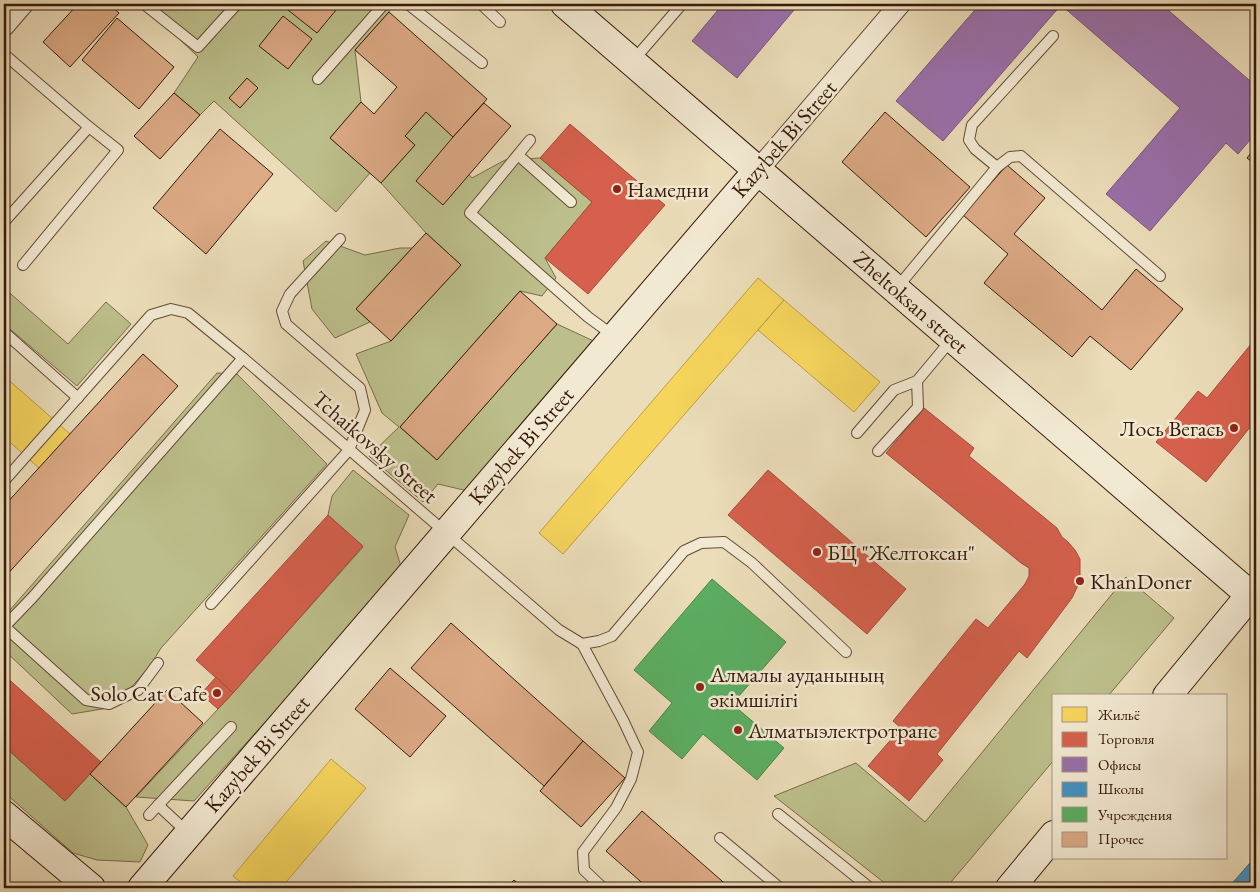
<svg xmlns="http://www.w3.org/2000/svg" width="1260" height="892" font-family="'EB Garamond',serif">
<rect width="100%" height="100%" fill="#ebddb9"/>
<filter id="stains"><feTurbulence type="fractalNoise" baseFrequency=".004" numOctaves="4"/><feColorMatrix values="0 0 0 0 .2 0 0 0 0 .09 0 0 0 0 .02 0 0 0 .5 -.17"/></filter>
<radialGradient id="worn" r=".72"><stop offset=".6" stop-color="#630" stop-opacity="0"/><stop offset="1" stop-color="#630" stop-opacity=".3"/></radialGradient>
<g fill="#bcbf8b" stroke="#7a6c4a">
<path d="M143 4H390L389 12 355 50 361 102 330 138 370 173 336 212 214 101 200 115 174 93 198 57Z"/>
<path d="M426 112 453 137 452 156 472 178 505 160 540 158 592 202 545 258 556 278 542 296 520 291 400 427 437 460 557 324 600 344 472 492 438 484 423 502 369 456 399 427 382 413 356 354 391 341 461 265 426 233 381 183 415 145 405 136Z"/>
<path d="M326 241 365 255 400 248H412L356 309 370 322 335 338 312 309 303 261Z"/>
<path d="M4 288 68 344 106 302 131 324 77 386 4 324Z"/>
<path d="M217 373 237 374 327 464 161 648 150 666 114 707 72 714 4 650 9 611Z"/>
<path d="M353 470 409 515 395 547 402 570 194 801 136 797 233 693 363 547 328 515 332 496Z"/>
<path d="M1126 577 1174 618 1108 696H1054V760L946 888H891L774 796 856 763 925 822Z"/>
<path d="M4 746 65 801 90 774 126 807 148 845 140 862 97 860 73 853 4 792Z"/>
</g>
<g fill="#f6d55c" stroke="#bd9d43">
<path d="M758 278 784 300 563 554 539 533Z"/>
<path d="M784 300 880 382 854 412 758 330Z"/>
<path d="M4 376 70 434 39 468 4 437Z"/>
<path d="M331 759 366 788 281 888H248L233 876Z"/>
</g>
<g fill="#d6604d" stroke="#a64b39">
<path d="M570 124 665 205 588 294 545 258 592 202 540 158Z"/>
<path d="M1256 338V420L1206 482 1156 442 1198 391 1207 398Z"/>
<path d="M924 408 974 448 969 456 1057 528 1062 537 1068 542 1075 550 1080 559V581L1072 598 1027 658 1019 651 937 754 943 760 909 801 868 766 901 728 893 721 976 619 988 628 1025 584 1029 576V568L1021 563 886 453Z"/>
<path d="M768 470 906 589 867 634 728 515Z"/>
<path d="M328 515 363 546 233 693 196 660Z"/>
<path d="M4 675 101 762 65 801 4 746Z"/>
<path d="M216 677 233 693 218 709 201 694Z"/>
</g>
<g fill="#9970ab" stroke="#7c567b">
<path d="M723 4H799L737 78 692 41Z"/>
<path d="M980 4H1161L1256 86V133L1238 154 1226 143 1150 231 1106 194 1180 108 1061 5 943 141 896 101Z"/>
</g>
<path fill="#4393c3" stroke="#3f6f8c" d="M1256 856V888H1228Z"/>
<path fill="#5aae61" stroke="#508247" d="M712 579 786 642 732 704 784 748 757 780 703 734 682 759 649 731 672 703 634 670Z"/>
<g fill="#dba984" stroke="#371a0a">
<path d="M78 4H109L119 13 70 67 43 42Z"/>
<path d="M293 4H341L317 33 288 10Z"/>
<path d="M389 12 487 99 453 137 426 112 405 136 415 145 381 183 330 138 361 102 374 114 397 87 355 50Z"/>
<path d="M283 16 312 39 288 69 259 46Z"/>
<path d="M117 18 174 67 139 109 82 60Z"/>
<path d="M247 78 258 88 240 108 229 98Z"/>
<path d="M174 93 200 115 160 159 134 136Z"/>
<path d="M484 103 511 126 443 205 416 181 453 137Z"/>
<path d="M885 112 970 187 926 237 842 162Z"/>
<path d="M220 129 273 174 206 254 153 208Z"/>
<path d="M1256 147V165L1247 158Z"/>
<path d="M1007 165 1045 198 1014 234 1102 310 1136 269 1183 309 1131 370 1090 336 1072 357 984 283 1008 254 963 215Z"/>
<path d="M426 233 461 265 391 341 356 309Z"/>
<path d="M520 291 557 324 437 460 400 427Z"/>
<path d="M143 354 178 386 4 578V506Z"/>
<path d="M451 623 583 741 544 786 411 668Z"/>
<path d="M390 668 446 716 410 757 355 709Z"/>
<path d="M167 690 203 723 126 807 90 774Z"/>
<path d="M583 741 625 778 581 827 540 791Z"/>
<path d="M642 811 730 888H648L606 851Z"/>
<path d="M514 880 523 888H506Z"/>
</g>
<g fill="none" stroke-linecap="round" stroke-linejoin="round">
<defs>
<g id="lane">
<path d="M144 4 198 47 237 4"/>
<path d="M408 4 482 63"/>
<path d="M481 4 500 22"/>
<path d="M4 54 89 127 4 222"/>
<path d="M632 62 682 4"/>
<path d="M318 79 384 4"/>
<path d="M530 140 470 213 588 317 614 336"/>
<path d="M518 155 571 202"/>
<path d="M997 167 975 149 969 140 972 125 1053 36"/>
<path d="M23 265 118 150 89 127"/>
<path d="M896 289 997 167 1010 157 1021 156 1160 276"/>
<path d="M4 332 78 398"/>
<path d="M857 433 894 390 917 381 952 339"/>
<path d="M878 451 918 407 917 381"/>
<path d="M4 481 151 315 171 309 188 313 243 358 559 630 582 644 599 641 612 636 684 551 701 543 724 542 752 563 846 652"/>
<path d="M211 604 349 450 365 410 360 388 286 324 282 311 290 294 340 239"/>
<path d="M4 627 32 598 243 358"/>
<path d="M5 627 86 700 109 704 138 690 158 663"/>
<path d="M582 644 623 720 638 752 631 779 616 808 583 852 584 870 603 888"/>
<path d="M158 805 188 833"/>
<path d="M778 814 870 888"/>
<path d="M149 815 231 727"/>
<path d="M720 838 780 888"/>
</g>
<g id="street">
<path d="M4 26 23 4"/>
<path d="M758 170 900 4"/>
</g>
<g id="secondary">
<path d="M565 4 1256 600"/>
<path d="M1167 696 1256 588"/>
<path d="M4 815 91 888"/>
<path d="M142 888 758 170"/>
<path d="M1010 888 1054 835"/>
</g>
</defs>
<use href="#lane" stroke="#644b36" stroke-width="12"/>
<use href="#street" stroke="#644b36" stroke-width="22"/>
<use href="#secondary" stroke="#371a0a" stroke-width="30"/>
<use href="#lane" stroke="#f2e9d2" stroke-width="10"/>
<use href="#street" stroke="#f2e9d2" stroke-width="20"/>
<use href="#secondary" stroke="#f2e9d2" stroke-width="28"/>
</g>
<g fill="#8f2418" stroke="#f2e9d2" stroke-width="2">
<circle cx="617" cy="189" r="5"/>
<circle cx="1234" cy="428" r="5"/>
<circle cx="817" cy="552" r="5"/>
<circle cx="1080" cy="581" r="5"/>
<circle cx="700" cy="687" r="5"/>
<circle cx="217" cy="693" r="5"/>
<circle cx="738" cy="730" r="5"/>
</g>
<g text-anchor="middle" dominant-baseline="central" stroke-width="5" stroke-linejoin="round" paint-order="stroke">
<g font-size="22" fill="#371a0a" stroke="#f2e9d2">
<text transform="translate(784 139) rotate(-49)">Kazybek Bi Street</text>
<text transform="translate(911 302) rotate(41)">Zheltoksan street</text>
<text transform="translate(521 446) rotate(-49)">Kazybek Bi Street</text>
<text transform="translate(375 447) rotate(41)">Tchaikovsky Street</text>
<text transform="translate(257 754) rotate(-49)">Kazybek Bi Street</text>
</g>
<g font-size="22" fill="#371a0a" stroke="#f2e9d2" text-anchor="start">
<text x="627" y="189">Намедни</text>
<text x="1224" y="428" text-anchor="end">Лось Вегась</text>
<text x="827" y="552">БЦ "Желтоксан"</text>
<text x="1090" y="581">KhanDoner</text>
<text x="710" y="674">Алмалы ауданының<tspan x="710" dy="25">әкімшілігі</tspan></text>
<text x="207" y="693" text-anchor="end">Solo Cat Cafe</text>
<text x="748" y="730">Алматыэлектротранс</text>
</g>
</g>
<rect width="1260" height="892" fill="none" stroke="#ebddb9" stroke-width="20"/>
<rect x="5" y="5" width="1250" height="882" fill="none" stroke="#371a0a" stroke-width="2.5"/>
<rect x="10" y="10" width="1240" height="872" fill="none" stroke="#371a0a"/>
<rect x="1052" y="694" width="175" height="165" fill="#f2e9d2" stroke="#a79682"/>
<rect x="1062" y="707" width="25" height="15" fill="#f6d55c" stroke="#a79682"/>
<text x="1098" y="720" font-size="15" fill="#371a0a">Жильё</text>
<rect x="1062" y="732" width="25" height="15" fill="#d6604d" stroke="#a79682"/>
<text x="1098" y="744" font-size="15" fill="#371a0a">Торговля</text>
<rect x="1062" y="757" width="25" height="15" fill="#9970ab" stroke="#a79682"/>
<text x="1098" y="770" font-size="15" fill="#371a0a">Офисы</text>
<rect x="1062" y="782" width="25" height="15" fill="#4393c3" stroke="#a79682"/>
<text x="1098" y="794" font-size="15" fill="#371a0a">Школы</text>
<rect x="1062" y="807" width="25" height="15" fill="#5aae61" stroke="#a79682"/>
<text x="1098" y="820" font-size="15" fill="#371a0a">Учреждения</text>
<rect x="1062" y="832" width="25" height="15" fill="#dba984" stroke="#a79682"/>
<text x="1098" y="844" font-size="15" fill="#371a0a">Прочее</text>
<rect width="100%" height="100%" filter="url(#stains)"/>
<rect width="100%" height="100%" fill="url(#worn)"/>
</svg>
